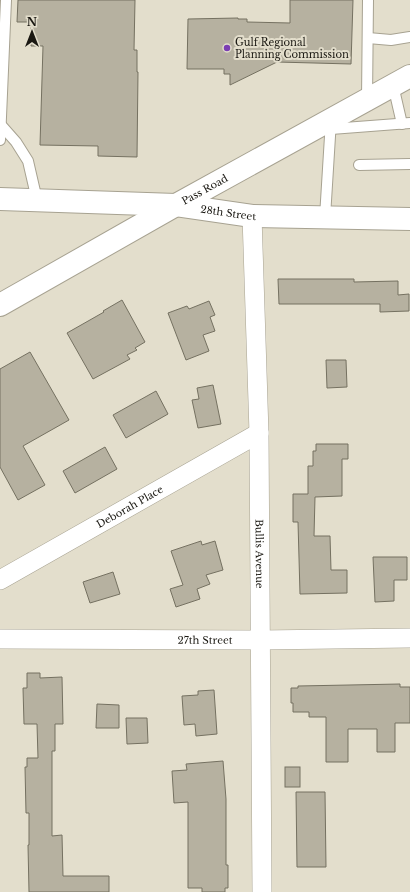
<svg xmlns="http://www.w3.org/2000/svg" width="410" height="892" font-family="'Libre Baskerville',serif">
<rect width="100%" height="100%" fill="#e3decc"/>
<g fill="#b6b1a0" stroke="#757161">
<path d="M18 0H135L134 50H137V72H138L137 157 98 156V146L40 145 43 46H31V22H17Z"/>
<path d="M290 0H353L351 64 277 62 230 85V74H224V69H187L188 19 238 18V19H247V22L290 23Z"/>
<path d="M278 279H354V282L398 281V295L409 294V311L380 312V304H279Z"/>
<path d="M122 300 145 342 135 348 137 350 127 355 130 359 93 379 67 333 104 312 103 311Z"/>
<path d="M209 301 215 315 210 317 215 331 203 335 209 351 186 360 168 313 187 306 189 309Z"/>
<path d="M30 352 69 420 23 446 45 485 18 500 0 467V369Z"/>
<path d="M326 360H346L347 387 327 388Z"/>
<path d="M213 385 221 424 198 428 192 400 199 399 197 388Z"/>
<path d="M156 391 168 414 126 438 113 415Z"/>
<path d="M316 444H348V459H342V496L315 497 314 536H330L331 570H347V593L300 594 298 522H293V494H308V466H313V451H316Z"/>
<path d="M105 447 117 469 75 493 63 471Z"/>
<path d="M201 541 202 545 215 541 223 570 206 575 210 584 197 589 200 599 176 607 170 589 183 585 171 551Z"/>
<path d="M373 557H407V580H394V601L375 602Z"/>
<path d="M113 572 120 594 90 603 83 582Z"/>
<path d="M27 673H40V678L62 677 63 724H55V751H52V836L62 835 63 876H109V892H29L28 845H29V813H26L25 767H27V758H38L37 724H24L23 688H27Z"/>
<path d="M400 684V687H410V723H395V752H377V729H348V762H326V717H309V712H293V703H291V688H298V686Z"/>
<path d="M214 690 217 734 196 736 195 724 184 725 182 696 198 695V691Z"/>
<path d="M97 704 119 705V728H96Z"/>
<path d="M126 718H147L148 743 127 744Z"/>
<path d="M223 761 226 799V865H228V888H225V892H202V888H188V802L174 803 172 771 187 770 186 764Z"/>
<rect x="285" y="767" width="15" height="20"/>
<path d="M296 792H325L326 867H297Z"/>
</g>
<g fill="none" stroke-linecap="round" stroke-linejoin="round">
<defs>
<g id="lane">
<path d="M368 38 391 40 410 37"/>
<path d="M393 85 402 124"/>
<path d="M367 100 368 0"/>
<path d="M1 125 16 142 28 161 37 200"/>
<path d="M331 129 410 123"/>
<path d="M0 140 6 0"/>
<path d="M359 165 410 164"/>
<path d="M325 217 331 120"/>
</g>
<g id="street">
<path id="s1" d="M252 216 259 433 262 892"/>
<path id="s2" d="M0 580 259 433"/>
<path id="s3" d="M0 639 261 640 410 638"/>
</g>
<g id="secondary">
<path id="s4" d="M0 199 176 205 252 216 410 219"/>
</g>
<g id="primary">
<path id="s5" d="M0 305 176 205 410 76"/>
</g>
</defs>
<use href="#lane" stroke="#a7a291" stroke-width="12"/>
<use href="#street" stroke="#a7a291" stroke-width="20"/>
<use href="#secondary" stroke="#a7a291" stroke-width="24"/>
<use href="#primary" stroke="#a7a291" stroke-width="24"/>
<use href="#lane" stroke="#fff" stroke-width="10"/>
<use href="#street" stroke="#fff" stroke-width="19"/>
<use href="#secondary" stroke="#fff" stroke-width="22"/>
<use href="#primary" stroke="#fff" stroke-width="22"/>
</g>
<circle fill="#7b3eb3" stroke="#e3decc" stroke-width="1.5" cx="227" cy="48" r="4"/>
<g text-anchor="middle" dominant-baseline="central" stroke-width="4" stroke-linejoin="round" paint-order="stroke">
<g font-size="10" fill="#1a1812" stroke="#e3decc" text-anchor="start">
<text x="235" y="42">Gulf Regional<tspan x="235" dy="12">Planning Commission</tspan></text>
</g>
<g font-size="10" fill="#1a1812" stroke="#e3decc">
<text stroke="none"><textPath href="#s5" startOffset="235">Pass Road</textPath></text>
<text stroke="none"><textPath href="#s4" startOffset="229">28th Street</textPath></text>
<text stroke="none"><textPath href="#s2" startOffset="149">Deborah Place</textPath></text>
<text stroke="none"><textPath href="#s1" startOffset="338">Bullis Avenue</textPath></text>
<text stroke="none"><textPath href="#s3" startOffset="205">27th Street</textPath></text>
</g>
</g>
<g transform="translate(32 32)" stroke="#e3decc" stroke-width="3" paint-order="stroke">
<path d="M0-3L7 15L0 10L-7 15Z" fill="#1a1812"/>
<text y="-6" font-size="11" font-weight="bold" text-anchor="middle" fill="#1a1812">N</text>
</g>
</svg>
